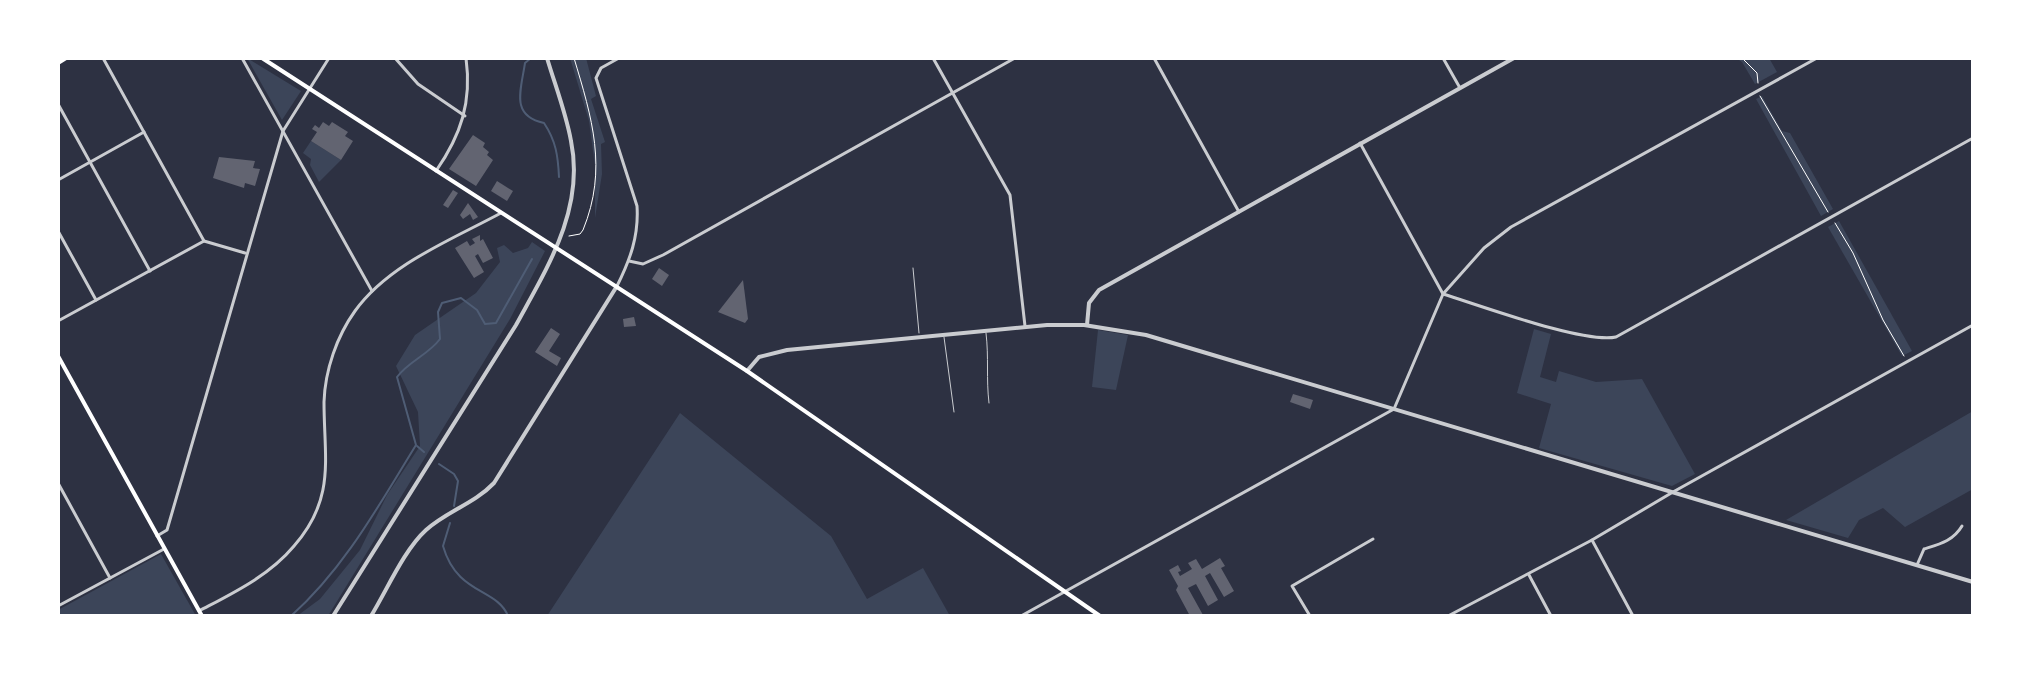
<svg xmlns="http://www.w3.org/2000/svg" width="2031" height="674" font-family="'Varela Round',sans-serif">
<rect width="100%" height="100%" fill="#2d3142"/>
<g fill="#3c4559">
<path d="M247 58 301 91 282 120Z"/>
<path d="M570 58H586L596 96 591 99 605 142 601 144 602 174 595 218V166L589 121Z"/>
<path d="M1736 58H1769L1777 72 1755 84 1742 62Z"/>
<path d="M1762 96 1782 131 1790 133 1833 209 1821 216 1756 99Z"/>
<path d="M311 141 341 160 319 182 310 165 311 159 303 153Z"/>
<path d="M1839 221 1912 351 1902 356 1828 227Z"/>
<path d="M532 242 545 251 510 319 328 616H297L320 599 360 550 387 495 420 446 418 412 396 366 415 335 476 293 500 262 497 248 504 245 513 253 528 248Z"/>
<path d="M1534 329 1551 334 1540 377 1556 382 1559 371 1596 382 1642 379 1695 474 1672 486 1539 448 1551 404 1517 393Z"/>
<path d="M1098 330 1128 335 1116 390 1092 387Z"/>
<path d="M1973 411V489L1905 527 1883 508 1859 520 1848 538 1786 520Z"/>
<path d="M680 413 831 536 867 599 923 568 950 616H547Z"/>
<path d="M161 554 196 616H58V610Z"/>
</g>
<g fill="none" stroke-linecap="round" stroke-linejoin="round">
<g stroke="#4f5d75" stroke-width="2">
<path d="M531 58 525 63C521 90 510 116 544 123 556 141 558 156 559 177"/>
<path d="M417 446 424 452"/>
<path d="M439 464 454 474 458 481 454 506"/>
<path d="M450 523 443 546C457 595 497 588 508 616"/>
<path d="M291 616C344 569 379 505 416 445L397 377C409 361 428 355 440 339L438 312 442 303 461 298 477 310 485 324 496 323 532 259"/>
</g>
</g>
<g fill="#626471">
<path d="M323 122 329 126 332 122 348 132 345 136 353 141 341 160 311 141 317 132 312 129 315 125 319 128Z"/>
<path d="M473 135 485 143 483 147 489 152 487 155 493 160 476 186 449 169Z"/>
<path d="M219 157 255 161 253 168 260 169 255 186 245 183 244 188 213 178Z"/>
<path d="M497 181 513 191 507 201 491 191Z"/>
<path d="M453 190 458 193 448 208 443 205Z"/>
<path d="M468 203 478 217 473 220 470 214 463 219 460 215Z"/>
<path d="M480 235V241L483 239 493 258 483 263 478 254 475 256 484 272 474 278 455 248 467 241 470 246 475 243 472 239Z"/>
<path d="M659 268 669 275 662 286 652 279Z"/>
<path d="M743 280 748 319 745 323 718 312Z"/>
<path d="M634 317 636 326 624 327 623 319Z"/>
<path d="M551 328 560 334 549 351 561 358 557 366 535 352Z"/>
<path d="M1293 394 1313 400 1310 409 1290 402Z"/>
<path d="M1220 558 1225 566 1221 568 1234 591 1224 597 1210 573 1205 576 1218 600 1208 606 1196 584 1188 588 1203 615 1190 616 1176 590 1178 586 1169 570 1178 565 1181 571 1178 572 1180 576 1192 569 1188 563 1196 559 1202 569Z"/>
</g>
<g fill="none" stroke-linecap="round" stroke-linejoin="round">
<g stroke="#fff" stroke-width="1">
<path d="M1742 58 1757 73 1758 83"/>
<path d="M1760 96 1828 212"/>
<path d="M1835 223 1853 253 1883 320 1904 356"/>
<path d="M569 236 580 234 583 230C608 169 592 118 574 58"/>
</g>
<g stroke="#caccd0" stroke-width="1">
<path d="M913 268 919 333"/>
<path d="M986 333C989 358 986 378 989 403"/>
<path d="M944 337 954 412"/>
</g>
<g stroke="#caccd0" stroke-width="3">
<path d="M103 58 204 241 245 253"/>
<path d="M242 58 372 291"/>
<path d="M395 58 418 84 465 116"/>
<path d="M933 58 1010 195 1025 326"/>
<path d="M1154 58 1239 212"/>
<path d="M1443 58 1460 88"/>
<path d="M58 104 150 271"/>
<path d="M1360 143 1443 294C1479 305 1584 344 1616 337L1973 138"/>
<path d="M436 171C461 135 472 102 466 58"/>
<path d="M58 180 144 132"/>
<path d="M58 231 96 300"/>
<path d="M629 261 643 264 663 255 1015 58"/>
<path d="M617 286C630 260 639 236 637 206L596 78 601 68 619 58"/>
<path d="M58 321 204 241"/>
<path d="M58 483 110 578"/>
<path d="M157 536 167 530 283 131 329 58"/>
<path d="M1592 540 1633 616"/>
<path d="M1917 565 1924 549C1940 544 1953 541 1962 526"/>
<path d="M1529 575 1551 616"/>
<path d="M58 606 164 549"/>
<path d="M199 611C233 593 269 576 294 546 336 498 324 459 324 402 325 370 337 336 355 311 389 264 451 240 501 213"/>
<path d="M1021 616 1394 409 1443 294 1484 248 1511 227 1817 58"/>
<path d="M1310 616 1292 586 1373 539"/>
<path d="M1448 616 1592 540 1673 492 1973 325"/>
</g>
<g stroke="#caccd0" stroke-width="4">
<path d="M1087 325 1089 303 1099 290 1514 58"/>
<path d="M747 371 759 357 787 350 1047 325H1084L1146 335 1973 582"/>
<path d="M333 616 516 325C547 268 585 209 571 141 566 113 555 85 547 58"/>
<path d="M371 616C387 590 404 550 426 530 447 511 474 504 494 483L617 286"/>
</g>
<g stroke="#fff" stroke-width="4">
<path d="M262 58 747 371 1100 616"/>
<path d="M58 63 66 58"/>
<path d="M58 356 202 616"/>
</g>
</g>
<rect width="2031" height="674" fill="none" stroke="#ffffff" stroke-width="120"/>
</svg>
